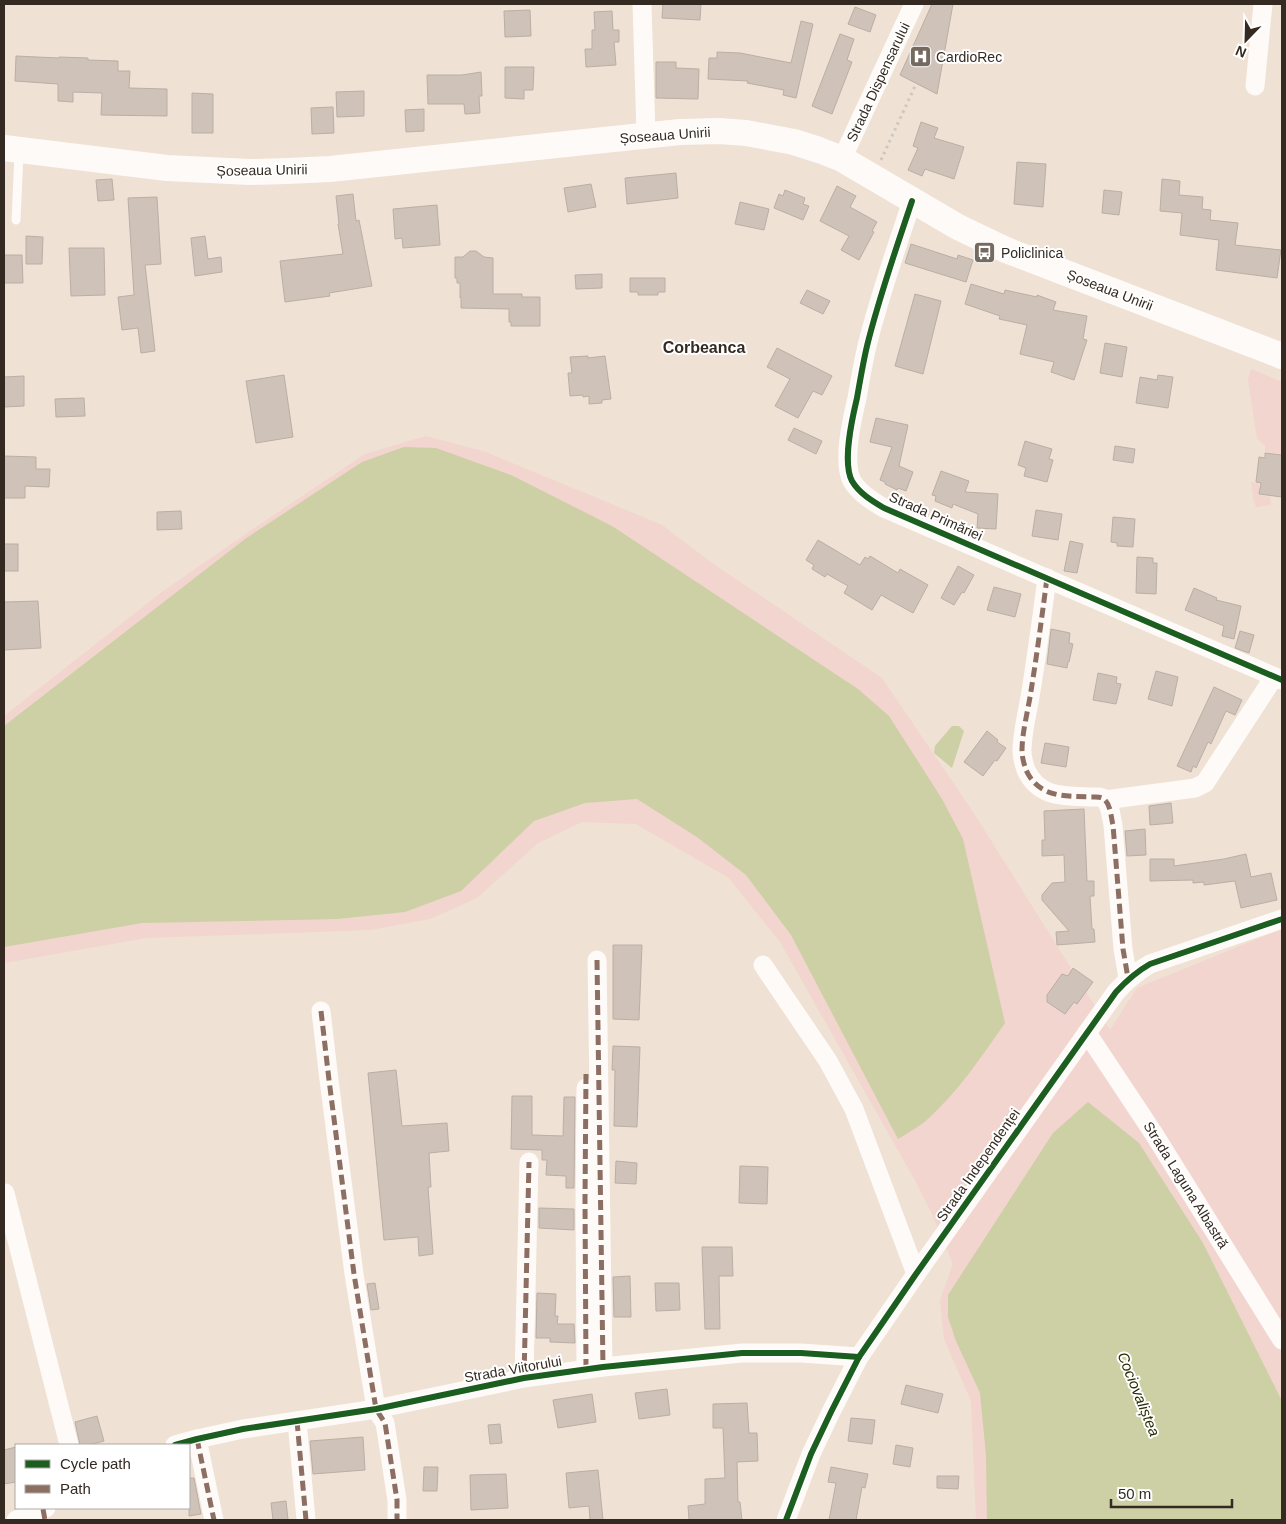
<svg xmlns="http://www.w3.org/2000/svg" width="1286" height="1524" font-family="Helvetica,sans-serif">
<rect width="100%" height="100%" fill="#efe1d3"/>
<g fill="#f1d5ce">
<path d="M1251 369 1282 382V454L1265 452V446L1257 438 1248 380Z"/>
<path d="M426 436 486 452 662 525 712 563 882 678 973 812 1110 1030 1137 988 1282 929V1520H976L971 1401 944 1339 940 1300 953 1264 932 1214 916 1182 780 942 729 878 636 824 582 822 538 843 477 898 430 919 370 930 146 938 4 963V716L162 592 250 531 365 454Z"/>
<path d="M1251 482 1259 484V495L1270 497 1271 505 1256 507 1253 498Z"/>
</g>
<g fill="#cdcfa5">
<path d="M404 447 436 448 511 475 612 526 858 689 889 716 942 799 963 839 1005 1023C982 1056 960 1089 930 1117 921 1126 909 1132 898 1139L791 935 746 875 697 837 637 799 585 803 534 821 461 891 405 912 337 919 142 923 4 947V726L245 539 362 462Z"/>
<path d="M952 726H959L964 731 952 768 934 753 935 746Z"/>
<path d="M1088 1102 1139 1143 1203 1243 1282 1401V1520H987L986 1455 980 1393 956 1341 948 1317V1295L1053 1133Z"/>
</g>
<g fill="#cec2b9" stroke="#bbaea5">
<path d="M663 4H701L700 20 662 18Z"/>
<path d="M932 4H953L937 94 900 75Z"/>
<path d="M855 7 876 15 870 32 848 24Z"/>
<path d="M530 10 531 36 505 37 504 11Z"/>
<path d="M612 11 613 30H619V42H614L616 65 586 67 585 49H592V30H595L594 12Z"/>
<path d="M801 21 813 24 796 98 783 95 784 90 747 83 748 81 708 79 709 58H717V52L740 53 791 63Z"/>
<path d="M840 34 854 39 847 60 852 62 832 114 812 106Z"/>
<path d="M16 56 59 58V57L88 58V60L118 61V71H130L129 88 167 89V116L101 115 102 93 73 92V102L58 101V84L15 81Z"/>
<path d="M656 62H676V68L699 69 698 99 656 98Z"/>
<path d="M505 67H534L533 90H524V99L505 98Z"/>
<path d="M481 72 482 96H479L480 113 465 114 464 104H428L427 75H462Z"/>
<path d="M364 91V116L337 117 336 92Z"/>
<path d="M192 93 213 94V133H192Z"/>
<path d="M333 107 334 133 312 134 311 108Z"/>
<path d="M424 109V131L406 132 405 110Z"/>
<path d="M921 122 938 128 934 138 964 147 954 179 925 169 922 176 908 170 918 148 913 146Z"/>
<path d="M1017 162 1046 164 1043 207 1014 204Z"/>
<path d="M676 173 678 198 627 204 625 178Z"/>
<path d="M112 179 114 200 98 201 96 180Z"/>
<path d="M1162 179 1180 181 1179 195 1203 197 1202 209 1211 210 1210 220 1238 223 1235 245 1281 250 1277 278 1216 270 1219 240 1180 235 1182 213 1160 211Z"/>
<path d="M591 184 596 207 568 212 564 188Z"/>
<path d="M837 186 856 196 850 207 877 222 872 231 874 232 859 260 841 250 849 236 820 221Z"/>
<path d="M785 190 805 198 803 204 809 206 803 220 774 208 779 194 783 196Z"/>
<path d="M1104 190 1122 192 1119 215 1102 213Z"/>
<path d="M353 194 356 221 359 220 372 286 329 293 330 296 285 302 280 261 343 254 338 224H339L336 196Z"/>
<path d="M157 197 161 264 145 265 155 351 141 353 138 328 122 330 118 297 134 295 128 198Z"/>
<path d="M740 202 769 209 764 230 735 224Z"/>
<path d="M437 205 440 245 403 248 402 238 395 239 393 209Z"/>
<path d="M26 236 43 237 42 264H26Z"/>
<path d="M205 236 208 259 221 257 222 272 195 276 191 238Z"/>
<path d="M911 244 957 259 958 255 973 260 966 282 905 263Z"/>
<path d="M69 248H104L105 295 71 296Z"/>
<path d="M470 251H476L484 257 493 258V294H522V297H540V326H511V322H509V309L461 308V297L460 298V283H457V278H455V257H463Z"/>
<path d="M4 255H22L23 283H4Z"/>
<path d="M602 274V288L576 289 575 275Z"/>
<path d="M630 278H665V292H658V295H638V292H630Z"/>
<path d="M971 284 1004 294 1005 290 1037 297V295L1056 302 1053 310 1087 316 1083 339 1087 340 1074 380 1051 372 1054 362 1020 354 1027 325 999 319 1000 316 965 304Z"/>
<path d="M807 290 830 301 823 314 800 303Z"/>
<path d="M915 294 941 301 923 374 895 366Z"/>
<path d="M1105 343 1127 347 1122 377 1100 373Z"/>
<path d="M777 348 832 376 822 395 813 391 798 418 775 406 790 379 767 367Z"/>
<path d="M588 356V358L605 356 611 399 602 400V403L589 404V396L583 397V395L570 396 568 373H572L570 357Z"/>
<path d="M284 375 293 437 256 443 246 381Z"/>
<path d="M1158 375 1173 377 1168 408 1136 403 1140 377 1157 380Z"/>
<path d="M24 376V406L4 407V377Z"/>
<path d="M84 398 85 416 56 417 55 399Z"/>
<path d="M876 418 908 425 899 466 913 472 906 491 898 488 897 490 885 484V482L880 480 892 447 870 442Z"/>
<path d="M794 428 822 441 816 454 788 440Z"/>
<path d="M1025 441 1052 449 1049 459 1053 460 1047 482 1024 476 1026 468 1018 465Z"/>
<path d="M1115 446 1135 449 1133 463 1113 460Z"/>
<path d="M1265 453 1282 455V497L1259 494 1261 483 1256 482 1259 457 1265 458Z"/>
<path d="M4 456 36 457V469H50L49 487 25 486V498H4Z"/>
<path d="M941 471 969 481 965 492 998 494 996 529 977 528 978 514 953 504 952 508 935 501 936 496 932 495Z"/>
<path d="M1036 510 1062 514 1058 540 1032 536Z"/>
<path d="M181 511 182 529 157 530V512Z"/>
<path d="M1113 517 1135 519 1133 547 1117 546V543L1111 542Z"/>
<path d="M818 540 860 565 865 557 868 559 870 556 898 573 900 569 928 585 913 613 881 595 872 610 844 593 848 586 827 574 825 577 812 569 814 565 806 560Z"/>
<path d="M1070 541 1083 544 1077 573 1064 571Z"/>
<rect x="4" y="544" width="14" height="27"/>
<path d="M1137 557 1153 558V563H1157L1156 594 1136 593Z"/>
<path d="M958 566 974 575 964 593 962 592 954 605 941 598Z"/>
<path d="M994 587 1021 594 1015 617 987 610Z"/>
<path d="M1194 588 1217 598 1216 600 1241 606 1234 639 1222 636 1224 626 1185 610Z"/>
<path d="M38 601 41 648 4 650V602Z"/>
<path d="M1051 629 1070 633 1069 643 1073 644 1069 662H1068L1067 668 1047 664Z"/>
<path d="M1240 631 1254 635 1249 653 1235 648Z"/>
<path d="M1156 671 1178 677 1172 706 1148 699Z"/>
<path d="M1098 673 1117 677 1116 683 1121 684 1116 704 1093 700Z"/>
<path d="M1214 687 1242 700 1235 715 1226 711 1211 744 1208 742 1196 768 1193 766 1191 772 1177 766Z"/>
<path d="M987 731 998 740 997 742 1006 748 997 761 995 760 983 776 964 762Z"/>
<path d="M1045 743 1069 747 1066 767 1041 763Z"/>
<path d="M1171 803 1173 823 1150 825 1149 806Z"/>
<path d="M1084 809 1087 881H1094V896H1090L1092 929H1094L1095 942 1057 945 1056 932 1069 931 1042 900V895L1052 883 1065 882 1064 855 1042 856V840H1045L1044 811Z"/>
<path d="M1145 829 1146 855 1127 856 1125 831Z"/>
<path d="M1246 854 1251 877 1271 873 1277 900 1241 908 1235 881 1204 885V882L1193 883V880L1150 881V859H1174V866L1224 859Z"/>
<path d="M613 945H642L639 1020 613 1019Z"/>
<path d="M1073 968 1093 982 1077 1004 1074 1002 1065 1014 1047 1002V995L1062 974 1068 976Z"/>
<path d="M613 1046 640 1047 637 1127 614 1126 615 1070H612Z"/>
<path d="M396 1070 402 1126 447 1123 449 1151 429 1153 431 1187H428L433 1254 419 1256 418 1237 384 1240 368 1073Z"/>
<path d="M512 1096H532V1135L563 1136 564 1097H575L574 1188H566V1176L546 1175 547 1160H542V1150L511 1149Z"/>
<path d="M616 1161 637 1163 636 1184 615 1183Z"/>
<path d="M740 1166 768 1167 767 1204 739 1203Z"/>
<path d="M539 1208 574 1209V1230L539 1228Z"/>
<path d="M702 1247H732L733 1276H719L720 1329H705Z"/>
<path d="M630 1276 631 1317H614L613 1277Z"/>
<path d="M375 1283 379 1309 371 1310 367 1284Z"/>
<path d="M655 1283H679L680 1310 656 1311Z"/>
<path d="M537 1293 556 1294 555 1316H558L557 1324H574L575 1343 550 1342V1338H536Z"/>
<path d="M906 1385 943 1394 938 1413 901 1404Z"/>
<path d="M667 1389 670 1415 639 1419 635 1393Z"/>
<path d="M592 1394 596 1422 558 1428 553 1400Z"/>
<path d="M747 1403 749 1433H757L758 1461 737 1462 738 1502H740L742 1520H689L688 1506 705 1504V1479L725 1478 723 1428H713V1404Z"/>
<path d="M97 1416 104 1441 89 1445H80L75 1422Z"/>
<path d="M851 1418 875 1420 872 1444 848 1441Z"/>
<path d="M500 1424 502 1443 490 1444 488 1425Z"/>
<path d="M363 1437 365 1470 313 1474 310 1441Z"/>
<path d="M896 1445 913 1448 910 1467 893 1464Z"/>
<path d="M16 1447V1482L4 1484V1450Z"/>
<path d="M424 1467H438L437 1491H423Z"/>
<path d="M831 1467 868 1474 865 1488 862 1487 856 1520H829L836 1483 828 1482Z"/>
<path d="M598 1470 603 1520H590L589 1506 569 1508 566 1473Z"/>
<path d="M506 1474 508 1508 471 1510 470 1475Z"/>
<path d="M937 1476H959L958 1489 937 1488Z"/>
<path d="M189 1478H194L201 1514 189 1516Z"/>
<path d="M286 1501 288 1520H273L271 1503Z"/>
</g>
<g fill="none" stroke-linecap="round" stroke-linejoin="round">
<path stroke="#cdc7c2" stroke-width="3" stroke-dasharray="2.5 4" stroke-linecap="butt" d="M881 160 916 84"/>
<path stroke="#fdfaf8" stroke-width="9" d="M16 220 19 153"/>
<g stroke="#fdfaf8" stroke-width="19">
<path d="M642 4 646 135"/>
<path d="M1255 86 1263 4"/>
<path d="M842 159 914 4"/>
<path d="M912 201C896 249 879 297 867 346 863 363 860 381 857 398 852 419 842 462 852 481 859 493 872 501 884 508L1282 680"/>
<path d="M1047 578C1042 616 1037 654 1031 691 1028 711 1022 732 1022 751 1022 757 1024 764 1026 770 1039 798 1064 796 1091 797 1096 797 1102 796 1105 800 1111 806 1111 818 1113 825L1123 949 1128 978"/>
<path d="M1105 800 1195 788 1205 783 1274 677"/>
<path d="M597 960 603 1367"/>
<path d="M763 965 828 1061 854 1109 916 1274"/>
<path d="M321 1011 329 1080 354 1274 376 1409 385 1423 397 1500V1520"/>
<path d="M1087 1033 1154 1134 1282 1340"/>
<path d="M5 1193 69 1445"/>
<path d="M586 1369 585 1201 586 1088"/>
<path d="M524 1378 529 1162"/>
<path d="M297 1421 306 1520"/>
<path d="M197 1439 214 1520"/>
<path d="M175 1445 197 1439 243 1429 376 1409 524 1378 603 1367 742 1353H801L859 1357"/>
<path d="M16 1520 46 1508"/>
<path d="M786 1520 811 1454 831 1412 859 1357 916 1274 1116 992C1127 980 1136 972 1150 964L1282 919"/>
</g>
<path stroke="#fdfaf8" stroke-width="26" d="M4 148 167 168 250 172 287 171 330 169 680 132 719 131 746 133 794 142 819 150 842 159 958 227 1006 250 1282 356"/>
<g stroke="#8d6e63" stroke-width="5" stroke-dasharray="10 5" stroke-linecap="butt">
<path d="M1047 578C1042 616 1037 654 1031 691 1028 711 1022 732 1022 751 1022 757 1024 764 1026 770 1039 798 1064 796 1091 797 1096 797 1102 796 1105 800 1111 806 1111 818 1113 825L1123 949 1128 978"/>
<path d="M597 960 603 1367"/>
<path d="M321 1011 329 1080 354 1274 376 1409 385 1423 397 1500V1520"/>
<path d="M586 1369 585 1201 586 1074"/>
<path d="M524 1378 529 1162"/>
<path d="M297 1421 306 1520"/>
<path d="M197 1439 214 1520"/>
<path d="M43 1509 45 1520"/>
</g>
<defs>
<g id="cycleway">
<path d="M912 201C896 249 879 297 867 346 863 363 860 381 857 398 852 419 842 462 852 481 859 493 872 501 884 508L1282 680"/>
<path d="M175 1445 197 1439 243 1429 376 1409 524 1378 603 1367 742 1353H801L859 1357"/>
<path d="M786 1520 811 1454 831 1412 859 1357 916 1274 1116 992C1127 980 1136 972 1150 964L1282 919"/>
</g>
</defs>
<use href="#cycleway" stroke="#fff" stroke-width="9"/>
<use href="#cycleway" stroke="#1b5e20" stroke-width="6"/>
</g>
<defs>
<symbol id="hospital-square" viewBox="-11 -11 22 22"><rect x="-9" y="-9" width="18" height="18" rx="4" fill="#756a5f" stroke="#fff"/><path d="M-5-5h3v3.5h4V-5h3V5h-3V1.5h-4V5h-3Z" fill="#fff"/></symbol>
<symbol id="bus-square" viewBox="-11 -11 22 22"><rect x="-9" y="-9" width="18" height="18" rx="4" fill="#756a5f" stroke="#fff"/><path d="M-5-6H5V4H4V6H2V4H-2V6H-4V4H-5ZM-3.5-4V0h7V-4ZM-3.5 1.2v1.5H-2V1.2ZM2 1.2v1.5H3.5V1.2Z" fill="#fff"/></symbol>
</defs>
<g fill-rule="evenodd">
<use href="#hospital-square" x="908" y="44" width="25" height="25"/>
<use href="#bus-square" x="972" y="240" width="25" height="25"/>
</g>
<g text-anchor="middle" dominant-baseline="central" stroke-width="4" stroke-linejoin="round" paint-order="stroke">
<g font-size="14" fill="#342a21" stroke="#fff" text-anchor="start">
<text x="936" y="57">CardioRec</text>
<text x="1001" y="253">Policlinica</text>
</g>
<g font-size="14" fill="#342a21" stroke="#fff">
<text transform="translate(878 82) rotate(-65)">Strada Dispensarului</text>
<text transform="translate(665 135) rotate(-4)">Șoseaua Unirii</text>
<text transform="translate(262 170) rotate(-1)">Șoseaua Unirii</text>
<text transform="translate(1110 290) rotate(21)">Șoseaua Unirii</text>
<text transform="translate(936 516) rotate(24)">Strada Primăriei</text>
<text transform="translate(978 1165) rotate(-55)">Strada Independenței</text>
<text transform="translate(1186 1185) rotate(58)">Strada Laguna Albastră</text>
<text transform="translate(513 1369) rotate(-10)">Strada Viitorului</text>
</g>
<g font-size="15" font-style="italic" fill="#292c01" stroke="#fff">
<text transform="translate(1139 1394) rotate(68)">Cociovaliștea</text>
</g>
<g font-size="16" font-weight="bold" fill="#342a21" stroke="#fff">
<text x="704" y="347">Corbeanca</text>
</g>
</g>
<rect width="1286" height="1524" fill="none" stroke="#342a21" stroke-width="10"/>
<rect x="15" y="1444" width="175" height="65" fill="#ffffff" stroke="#aeaaa6"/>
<rect x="25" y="1460" width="25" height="8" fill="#1b5e20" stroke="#aeaaa6"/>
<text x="60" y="1469" font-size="15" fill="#342a21">Cycle path</text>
<rect x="25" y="1485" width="25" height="8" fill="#8d6e63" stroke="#aeaaa6"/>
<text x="60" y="1494" font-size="15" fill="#342a21">Path</text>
<g transform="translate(1246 40) rotate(203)" stroke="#ffffff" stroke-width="4" paint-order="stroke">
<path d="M0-4L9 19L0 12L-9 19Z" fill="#342a21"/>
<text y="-8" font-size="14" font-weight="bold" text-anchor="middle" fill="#342a21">N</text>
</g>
<path d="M1111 1499v8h121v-8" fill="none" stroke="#342a21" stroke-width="2.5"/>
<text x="1118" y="1499" font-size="15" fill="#342a21" stroke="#ffffff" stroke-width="4" paint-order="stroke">50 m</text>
</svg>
